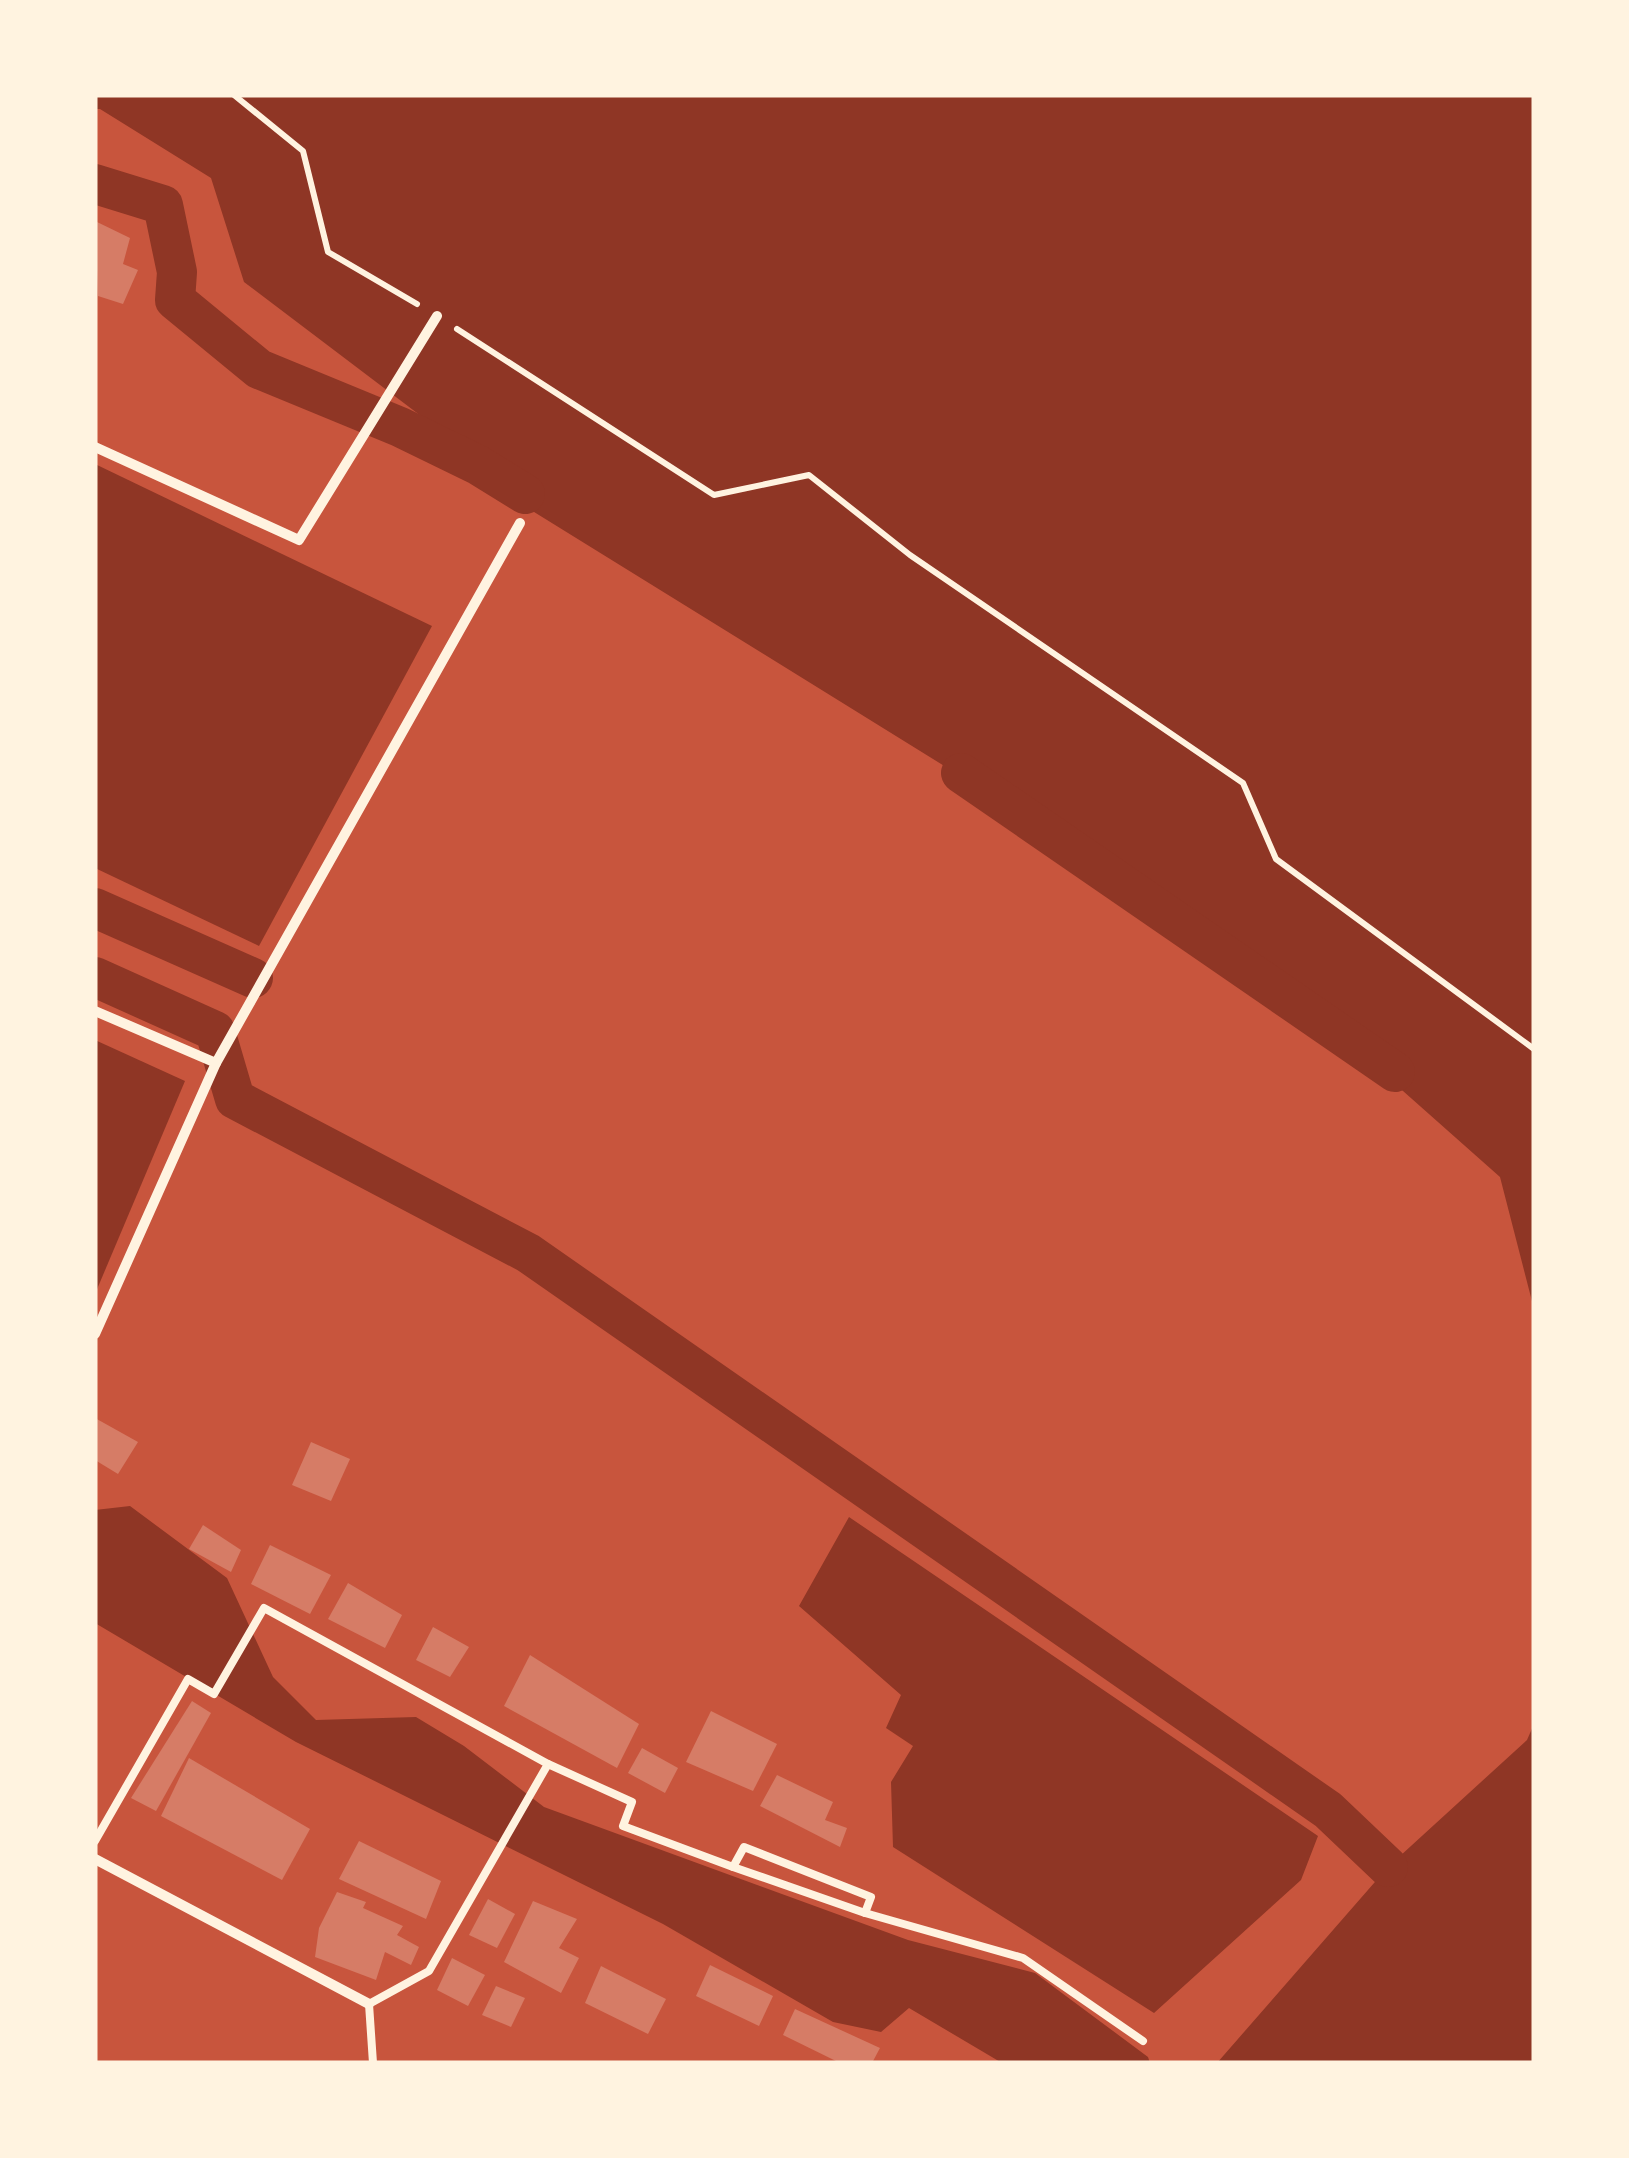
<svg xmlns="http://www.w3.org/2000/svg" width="1629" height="2158" font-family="Helvetica,sans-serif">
<rect width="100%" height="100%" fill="#c8553d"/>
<g fill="#8f3625">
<path d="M95 95H1534V1309L1500 1177 1350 1044 1017 811 526 507 421 416 244 282 211 178 100 109H95Z"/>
<path d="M95 464 432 626 259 946 95 868Z"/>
<path d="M95 1040 185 1081 95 1294Z"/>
<path d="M130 1506 227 1578 273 1677 316 1720 416 1717 464 1746 544 1807 908 1940 1035 1973 1148 2057 1150 2063H1002L909 2008 881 2032 833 2022 663 1924 296 1742 95 1623V1510Z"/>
<path d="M849 1517 1318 1836 1301 1880 1154 2013 893 1847 891 1782 913 1746 886 1728 901 1695 799 1606Z"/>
<path d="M1534 1724V2063H1217L1388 1867 1527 1740Z"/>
</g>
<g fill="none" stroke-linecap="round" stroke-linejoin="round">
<g stroke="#8f3625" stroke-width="40">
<path d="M95 184 163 205 177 272 175 300 259 369 400 427 478 465 525 494"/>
<path d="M961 773 1395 1072"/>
<path d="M95 908 253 978"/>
<path d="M95 977 215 1031 235 1099 528 1253 1328 1810 1388 1867"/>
</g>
</g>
<g fill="#d67c66">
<path d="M95 221 130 238 123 264 138 270 123 304 98 296Z"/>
<path d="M95 1418 138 1442 118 1474 95 1460Z"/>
<path d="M311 1442 350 1459 331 1501 292 1485Z"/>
<path d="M203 1525 241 1550 231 1572 189 1549Z"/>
<path d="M270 1545 331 1575 310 1614 251 1584Z"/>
<path d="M348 1583 402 1615 385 1648 328 1619Z"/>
<path d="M433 1627 469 1647 450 1677 416 1660Z"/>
<path d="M530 1655 639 1724 617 1768 504 1706Z"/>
<path d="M192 1701 211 1713 156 1811 131 1798Z"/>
<path d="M711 1711 777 1744 753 1791 686 1762Z"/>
<path d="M642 1748 678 1768 665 1793 628 1773Z"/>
<path d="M189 1758 310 1829 282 1880 161 1816Z"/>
<path d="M777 1775 833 1802 825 1820 847 1828 840 1847 760 1806Z"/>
<path d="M359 1841 441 1881 426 1919 339 1879Z"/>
<path d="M337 1892 366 1902 363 1908 403 1926 397 1935 419 1947 411 1965 385 1952 376 1980 315 1957 319 1928Z"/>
<path d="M488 1899 515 1914 497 1948 469 1935Z"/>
<path d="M533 1901 577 1919 559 1948 579 1958 561 1993 504 1962Z"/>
<path d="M452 1958 485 1975 468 2006 437 1990Z"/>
<path d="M710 1965 773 1996 759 2026 696 1996Z"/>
<path d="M601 1966 666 1999 648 2034 585 2003Z"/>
<path d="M496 1986 525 1998 511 2027 482 2015Z"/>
<path d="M795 2009 880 2048 872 2063H840L783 2035Z"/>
</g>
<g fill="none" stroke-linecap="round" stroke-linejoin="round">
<g stroke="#fff3e0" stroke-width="6">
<path d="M234 95 303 151 328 252 417 304"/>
<path d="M457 329 714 495 809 475 910 555 1243 783 1276 859 1534 1049"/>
</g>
<g stroke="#fff3e0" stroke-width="8">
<path d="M548 1764 632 1802 623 1826 733 1867 744 1847 871 1897 865 1913 1023 1958 1143 2041"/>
<path d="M95 1841 188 1679 214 1694 264 1608 548 1764 429 1971 369 2004 373 2063"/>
<path d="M733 1867 865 1913"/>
</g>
<g stroke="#fff3e0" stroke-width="10">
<path d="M95 447 299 540 437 316"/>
<path d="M95 1011 216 1063 520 523"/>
<path d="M95 1334 216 1063"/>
<path d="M95 1859 369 2004"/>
</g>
</g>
<rect width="1629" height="2158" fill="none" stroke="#fff3e0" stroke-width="195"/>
</svg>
